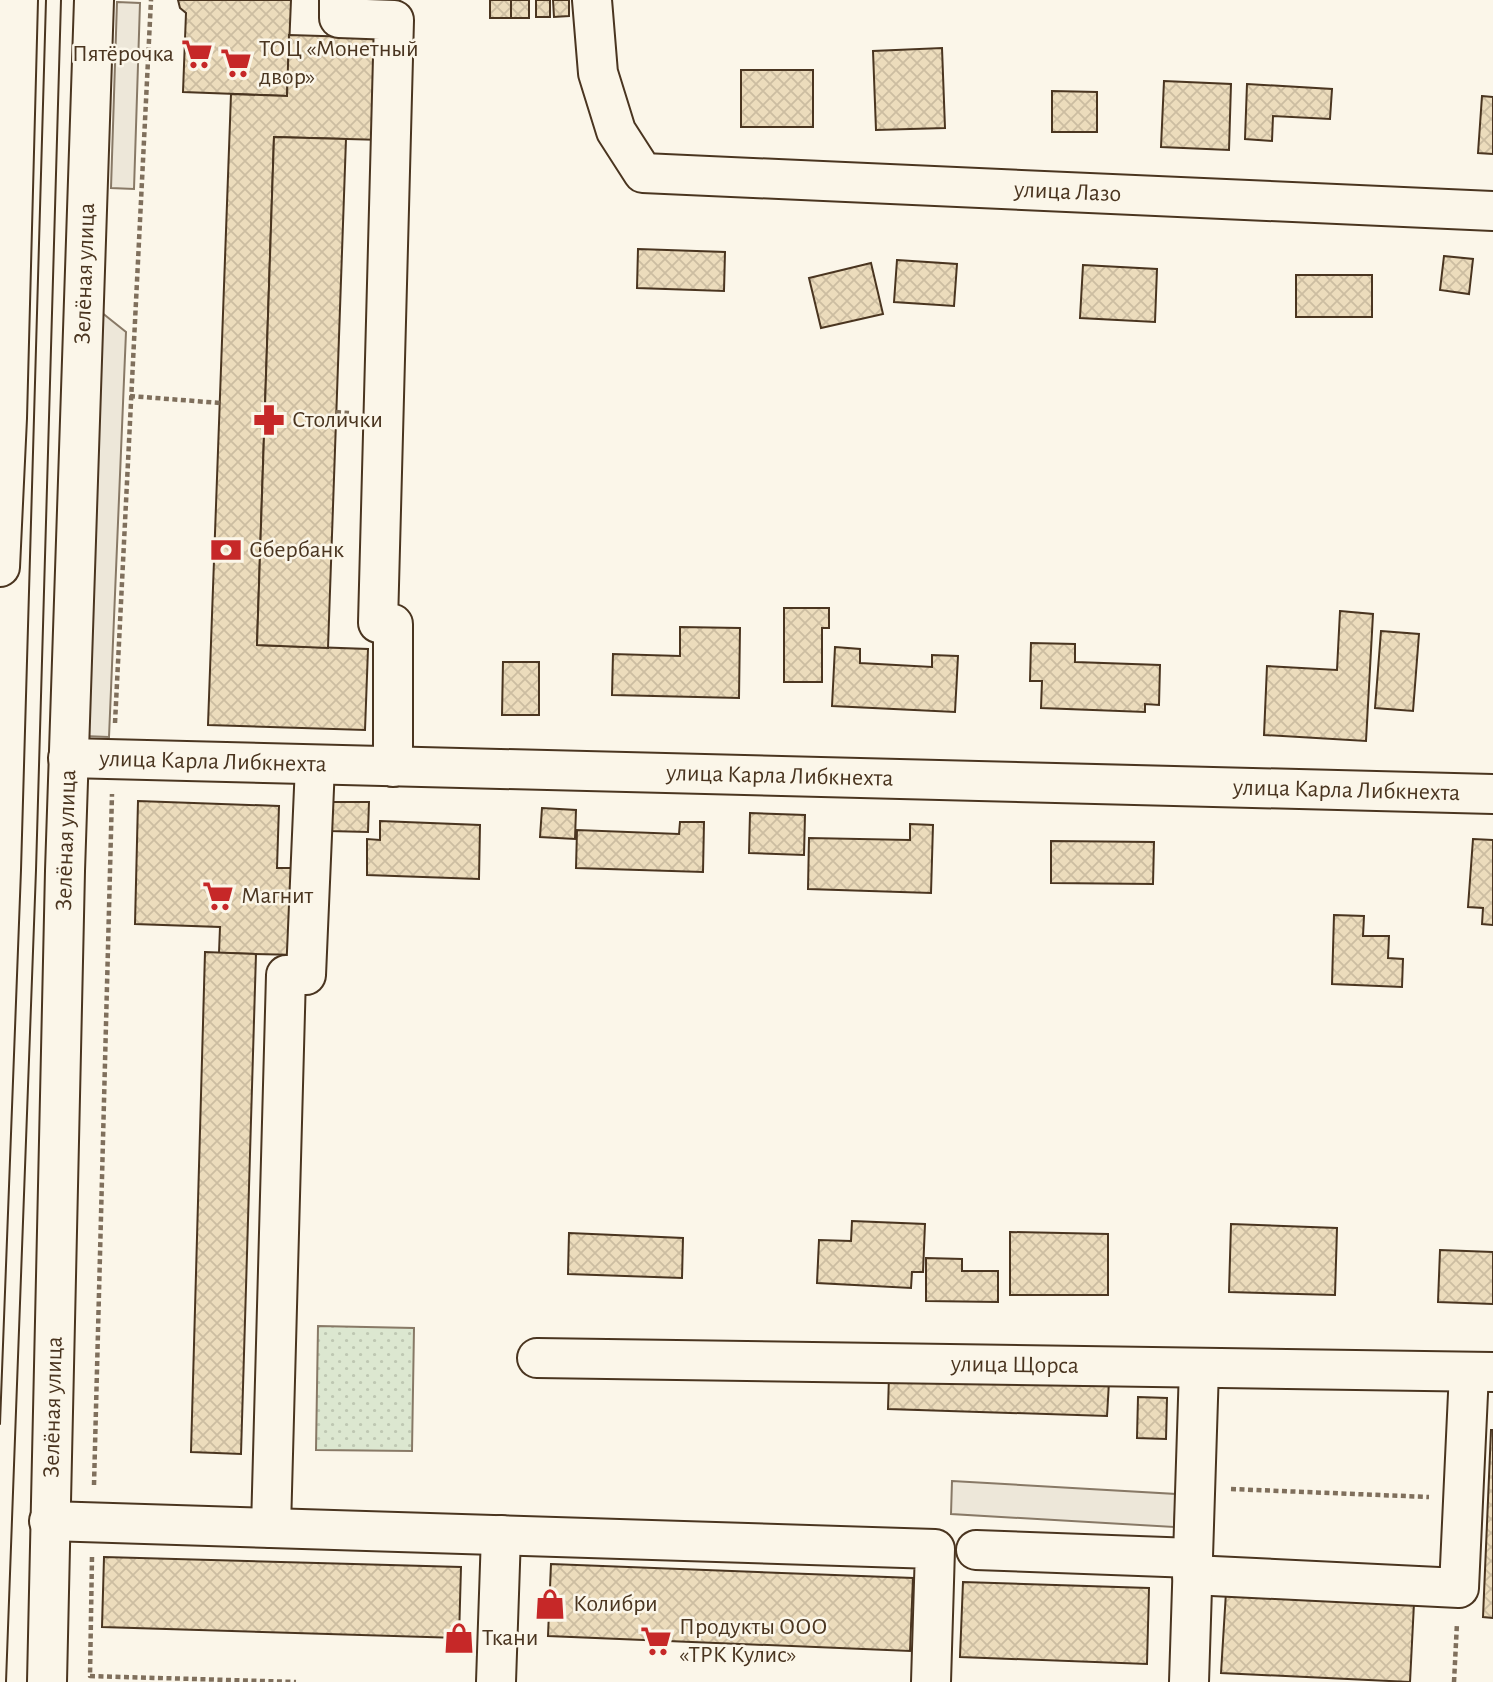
<svg xmlns="http://www.w3.org/2000/svg" width="1493" height="1682" font-family="'Alegreya Sans',sans-serif">
<defs>
<pattern id="park-dots" width="8" height="8" patternUnits="userSpaceOnUse" patternTransform="scale(1.75)"><rect width="8" height="8" fill="#dce7d0"/><path d="M2 2h.1M6 6h.1" fill="none" stroke="#bec7b2" stroke-width="1.8" stroke-linecap="round"/></pattern>
<pattern id="building-cross-hatch" width="8" height="8" patternUnits="userSpaceOnUse" patternTransform="scale(1.75)"><rect width="8" height="8" fill="#ecdcbc"/><path d="M0 0l8 8M0 8l8-8" fill="none" stroke="#ccbda1"/></pattern>
</defs>
<rect width="100%" height="100%" fill="#fbf6e9"/>
<path fill="url(#park-dots)" stroke="#887966" stroke-width="2" d="M318 1326 414 1328 412 1451 316 1450Z"/>
<g fill="#ede7d9" stroke="#887966" stroke-width="2">
<path d="M117 2 140 3 134 189 111 188Z"/>
<path d="M101 312 126 332 109 737 83 736Z"/>
<path d="M952 1481 1176 1494 1174 1527 951 1514Z"/>
</g>
<g fill="url(#building-cross-hatch)" stroke="#4a3520" stroke-width="2">
<path d="M178 0H291L287 96 183 92 186 13 180 8Z"/>
<rect x="490" y="0" width="21" height="18"/>
<rect x="511" y="0" width="18" height="18"/>
<rect x="536" y="0" width="14" height="17"/>
<path d="M553 0H569V16L554 17Z"/>
<path d="M289 35 387 38 383 140 274 137 257 645 368 649 365 730 208 725 231 94 287 96Z"/>
<path d="M942 48 945 128 876 130 873 51Z"/>
<rect x="741" y="70" width="72" height="57"/>
<path d="M1164 81 1231 84 1229 150 1161 147Z"/>
<path d="M1247 84 1332 89 1330 119 1273 116 1272 141 1245 139Z"/>
<path d="M1052 91 1097 92V132H1052Z"/>
<path d="M1482 96 1493 97V154L1478 153Z"/>
<path d="M274 137 346 139 328 648 257 645Z"/>
<path d="M638 249 725 252 724 291 637 288Z"/>
<path d="M1444 256 1473 259 1469 294 1440 290Z"/>
<path d="M897 260 957 264 954 306 894 302Z"/>
<path d="M871 263 883 314 821 328 809 278Z"/>
<path d="M1083 265 1157 269 1155 322 1080 318Z"/>
<rect x="1296" y="275" width="76" height="42"/>
<path d="M784 608H829V628H822V682H784Z"/>
<path d="M1340 611 1373 614 1366 741 1264 735 1267 666 1337 670Z"/>
<path d="M680 627 740 628 739 698 612 695 613 654 680 656Z"/>
<path d="M1381 631 1419 634 1413 711 1375 708Z"/>
<path d="M1031 643 1075 644V662L1160 665 1159 705 1145 704V712L1041 708 1042 681H1030Z"/>
<path d="M835 647 860 649V663L932 667V655L958 656 955 712 832 706Z"/>
<path d="M503 662H539V715H502Z"/>
<path d="M138 801 279 806 277 868H300L298 955 219 953 220 927 135 924Z"/>
<path d="M329 802H369L368 832 329 831Z"/>
<path d="M542 808 576 810 575 839 540 837Z"/>
<path d="M750 813 805 815 804 855 749 853Z"/>
<path d="M380 821 480 825 479 879 367 875V839L380 840Z"/>
<path d="M680 822H704L703 872 576 868 577 830 679 834Z"/>
<path d="M910 824 933 825 931 893 808 889 809 838 910 840Z"/>
<path d="M1473 839 1493 840V925L1482 924 1483 908 1468 907Z"/>
<path d="M1051 841 1154 842 1153 884 1051 883Z"/>
<path d="M1334 915 1364 916 1363 936H1389L1388 958 1403 959 1402 987 1332 984Z"/>
<path d="M205 952 256 954 241 1454 191 1452Z"/>
<path d="M852 1221 925 1224 923 1272H912L911 1288 817 1283 819 1240 851 1241Z"/>
<path d="M1231 1224 1337 1228 1335 1295 1229 1292Z"/>
<path d="M1010 1232 1108 1234V1295H1010Z"/>
<path d="M569 1233 683 1238 682 1278 568 1274Z"/>
<path d="M1440 1250 1493 1252V1304L1438 1302Z"/>
<path d="M926 1258 962 1259V1271H998V1302L926 1301Z"/>
<path d="M889 1375 1109 1382 1107 1416 888 1409Z"/>
<path d="M1138 1397 1167 1398 1166 1439 1137 1438Z"/>
<path d="M1491 1430H1493V1618L1483 1617Z"/>
<path d="M104 1557 461 1567 459 1638 102 1627Z"/>
<path d="M551 1564 913 1578 910 1651 548 1636Z"/>
<path d="M963 1582 1149 1588 1147 1664 960 1657Z"/>
<path d="M1226 1592 1414 1603 1410 1682 1221 1673Z"/>
</g>
<g fill="none" stroke-linecap="round" stroke-linejoin="round">
<defs>
<g id="minor">
<path d="M339 0V18L394 20 378 623 393 624V767"/>
<path id="s1" d="M592 0 598 73 616 131 643 173 1493 211"/>
<path d="M0 567 7 418 18 0"/>
<path id="s2" d="M68 758 1493 794"/>
<path id="s3" d="M537 1358 1493 1372"/>
<path d="M49 1521 935 1549 931 1682"/>
<path d="M271 1528 286 975H306L315 765"/>
<path d="M976 1550 1193 1558"/>
<path d="M1192 1575 1459 1588 1469 1372"/>
<path id="s4" d="M47 1682 65 871 94 0"/>
<path d="M496 1682 501 1535"/>
<path d="M1189 1682 1199 1368"/>
</g>
</defs>
<use href="#minor" stroke="#4a3520" stroke-width="42"/>
<g stroke="#7f6f5c" stroke-width="4.5" stroke-dasharray="5 3.5" stroke-linecap="butt">
<path d="M130 396 220 403"/>
<path d="M336 412 349 413"/>
<path d="M115 723 151 0"/>
<path d="M94 1485 112 794"/>
<path d="M1231 1489 1429 1497"/>
<path d="M92 1557 90 1676 296 1682"/>
<path d="M1454 1682 1457 1623"/>
</g>
<use href="#minor" stroke="#fbf6e9" stroke-width="38"/>
<g stroke="#4a3520" stroke-width="2">
<path d="M0 1424 21 870 46 0"/>
<path d="M6 1682 36 870 61 0"/>
</g>
</g>
<defs>
<symbol id="supermarket-bare" viewBox="-9 -9 18 18"><path d="M-6-5.5h2.5l.6 2H6L4.5 2H-2.5L-4.4-4H-6ZM-1.5 3.2a1.3 1.3 0 1 0 .1 0ZM3 3.2a1.3 1.3 0 1 0 .1 0Z" fill="#c62828" stroke="#fbf6e9" stroke-width="2.5" paint-order="stroke"/></symbol>
<symbol id="pharmacy-bare" viewBox="-9 -9 18 18"><path d="M-2-6h4v4h4v4h-4v4h-4v-4h-4v-4h4Z" fill="#c62828" stroke="#fbf6e9" stroke-width="2.5" paint-order="stroke"/></symbol>
<symbol id="bank-bare" viewBox="-9 -9 18 18"><path d="M-6-4H6V4H-6ZM0-2.3a2.3 2.3 0 1 0 0 4.6a2.3 2.3 0 1 0 0-4.6Z" fill="#c62828" stroke="#fbf6e9" stroke-width="2.5" paint-order="stroke"/></symbol>
<symbol id="shop-bare" viewBox="-9 -9 18 18"><path d="M-5-2.5h2.3a2.7 3.5 0 0 1 5.4 0H5L5.5 6h-11ZM-1.5-2.5h3a1.5 2.3 0 0 0-3 0Z" fill="#c62828" stroke="#fbf6e9" stroke-width="2.5" paint-order="stroke"/></symbol>
</defs>
<g fill-rule="evenodd">
<use href="#supermarket-bare" x="175" y="32" width="44" height="44"/>
<use href="#supermarket-bare" x="214" y="41" width="44" height="44"/>
<use href="#pharmacy-bare" x="247" y="398" width="44" height="44"/>
<use href="#bank-bare" x="204" y="528" width="44" height="44"/>
<use href="#supermarket-bare" x="196" y="874" width="44" height="44"/>
<use href="#shop-bare" x="528" y="1582" width="44" height="44"/>
<use href="#shop-bare" x="437" y="1616" width="44" height="44"/>
<use href="#supermarket-bare" x="634" y="1619" width="44" height="44"/>
</g>
<g text-anchor="middle" dominant-baseline="central" stroke-width="5" stroke-linejoin="round" paint-order="stroke">
<g font-size="24" fill="#4a3520" stroke="#fbf6e9" text-anchor="start">
<text x="259" y="49">ТОЦ «Монетный<tspan x="259" dy="28">двор»</tspan></text>
<text x="174" y="54" text-anchor="end">Пятёрочка</text>
<text x="292" y="420">Столички</text>
<text x="249" y="550">Сбербанк</text>
<text x="241" y="896">Магнит</text>
<text x="573" y="1604">Колибри</text>
<text x="679" y="1627">Продукты ООО<tspan x="679" dy="28">«ТРК Кулис»</tspan></text>
<text x="482" y="1638">Ткани</text>
</g>
<g font-size="24" fill="#4a3520" stroke="#fbf6e9">
<text stroke="none"><textPath href="#s1" startOffset="609">улица Лазо</textPath></text>
<text stroke="none"><textPath href="#s4" startOffset="1409">Зелёная улица</textPath></text>
<text stroke="none"><textPath href="#s2" startOffset="145">улица Карла Либкнехта</textPath></text>
<text stroke="none"><textPath href="#s2" startOffset="712">улица Карла Либкнехта</textPath></text>
<text stroke="none"><textPath href="#s2" startOffset="1279">улица Карла Либкнехта</textPath></text>
<text stroke="none"><textPath href="#s4" startOffset="842">Зелёная улица</textPath></text>
<text stroke="none"><textPath href="#s3" startOffset="478">улица Щорса</textPath></text>
<text stroke="none"><textPath href="#s4" startOffset="275">Зелёная улица</textPath></text>
</g>
</g>
</svg>
